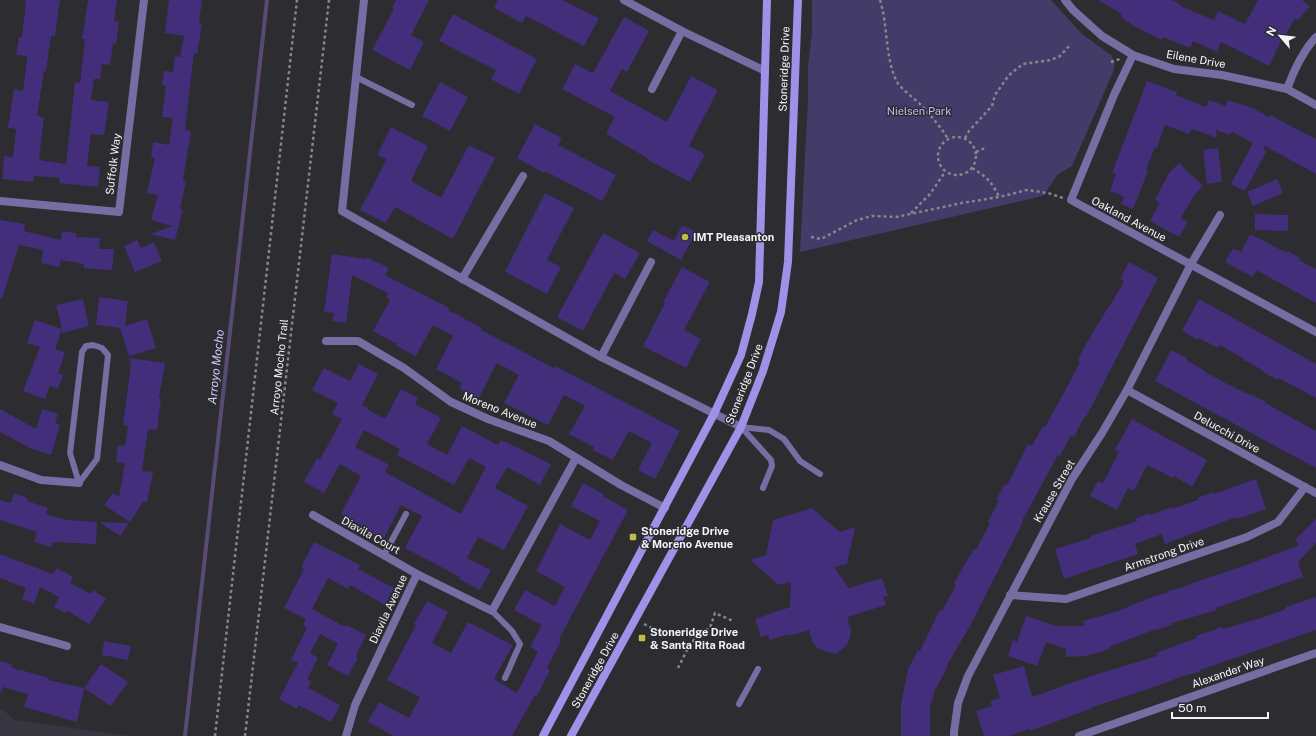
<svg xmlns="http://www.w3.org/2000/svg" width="1316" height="736" font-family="'Public Sans',sans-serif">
<rect width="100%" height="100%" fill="#2c2c31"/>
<path fill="#373540" d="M0 709 3 710 15 720 131 736H0Z"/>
<path fill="#433b68" d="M812 0H1051L1082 34 1111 55 1115 63 1113 72 1072 166 1058 174 1043 196 800 252 808 99V67L812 31Z"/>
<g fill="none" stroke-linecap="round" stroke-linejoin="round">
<path stroke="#594a73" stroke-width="4" d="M185 736 267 0"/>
</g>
<g fill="#422e7b" fill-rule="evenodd">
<path d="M26 0H60L55 36H51L46 71H44L37 116 44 117 39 160 66 164 75 82 80 83 85 39H82L88 0H117L114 21 119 22 116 44 113 43 110 65 102 64 100 79H94L91 100 109 102 104 135 91 134 87 166 100 167 98 187 59 183 60 178 34 176 33 182 2 179 4 156 13 157 16 129 8 128 14 89 23 91 26 68 27 56 16 55 19 37H22Z"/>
<path d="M169 0H202L199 23 202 24 197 54 194 53 185 130 191 131 183 180 186 181 180 209 183 210 175 240 151 234 172 226 151 220 158 195 147 193 155 158 151 157 153 142 169 145 173 118 162 117 166 86 162 85 164 71 173 72 175 56 180 57 184 36 165 33Z"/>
<path d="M396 0H429L411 35 424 42 410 70 372 50 394 9 392 8Z"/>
<path d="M498 0H562L599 18 584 46 526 16 522 23 494 8Z"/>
<path d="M1098 0H1172L1181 5 1180 6 1214 20 1218 11 1245 24 1258 0H1302L1310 6 1298 21 1295 18 1282 42 1281 41 1269 66 1221 42 1217 52 1193 41 1190 48 1163 37 1162 40 1134 26 1121 17 1122 14Z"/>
<path d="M453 14 537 59 519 94 491 79 496 70 439 41Z"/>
<path d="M624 17 649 31 627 72 622 69 610 91 667 122 691 76 718 90 689 146 705 154 690 182 648 160 649 159 606 134 615 117 562 89 575 64 593 73Z"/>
<path d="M1147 81 1177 92 1176 95 1206 107 1209 100 1226 106 1228 100 1252 108 1269 117 1270 115 1316 139V174L1263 145 1266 152 1245 191 1231 184 1253 143 1232 132 1230 135 1216 130 1217 138 1192 129 1189 134 1165 125 1157 148 1155 147 1146 170 1148 171 1133 209 1121 204 1124 197 1110 191 1116 174 1112 173Z"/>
<path d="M440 82 468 97 450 131 422 116Z"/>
<path d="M535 124 562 138 558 145 616 175 602 201 545 171 544 173 517 158Z"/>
<path d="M391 127 428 146 411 181 441 198 469 145 495 158 453 239 395 207 386 223 360 210 387 159 377 155Z"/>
<path d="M1218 148 1222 182 1207 184 1203 150Z"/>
<path d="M1179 163 1203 186 1192 198 1181 218 1188 222 1179 237 1150 221 1160 203 1155 200 1169 173Z"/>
<path d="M1277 179 1283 193 1253 206 1247 192Z"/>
<path d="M545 193 574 208 547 260 561 267 547 294 505 272Z"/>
<path d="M1255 214 1288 215V231L1255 230Z"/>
<path d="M0 220 25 224 24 231 61 240 62 231 77 233 76 237 100 238 99 249H114L112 270 83 268 84 264 61 260 59 267 41 263 43 250 19 245 2 299 0 298Z"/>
<path d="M682 225 696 232 681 260 647 241 653 230 674 241Z"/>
<path d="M603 233 640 253 625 279 614 273 583 331 557 317Z"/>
<path d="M1250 234 1287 253 1288 251 1300 258 1299 260 1316 269V303L1256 270 1253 277 1225 262 1233 248 1241 252Z"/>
<path d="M137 240 141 248 154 242 162 261 135 272 124 246Z"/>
<path d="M332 254 366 259 367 257 389 268 385 275 449 308 448 310 482 328 481 330 554 368 555 366 680 431 655 479 638 470 652 443 629 431 613 460 593 450 594 447 569 434 585 406 564 395 548 425 504 403 519 375 497 363 478 399 459 388 462 383 436 369 453 336 433 325 416 356 396 346 397 344 373 331 390 300 386 297 388 293 352 275 346 323 332 321 334 313 324 312Z"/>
<path d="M1129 262 1158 278 1086 417 1085 416 1074 437 1071 435 1060 456 1058 455 1022 521 1023 522 970 626 947 665 948 666 934 692 932 702H930V736H901V704L908 669 918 650 920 651 940 610 942 611 956 585 954 584 962 569 974 549 976 550 990 523 988 522 999 501 996 500 1005 484 1007 485 1028 444 1032 446 1043 426 1045 427 1067 387 1080 362 1078 360 1086 344 1109 306H1110L1124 281 1120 279Z"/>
<path d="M682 267 710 282 684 330 701 339 686 368 643 346 665 303 663 302Z"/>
<path d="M99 297 128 301 125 326 147 319 156 348 129 356 120 328 96 325Z"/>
<path d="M83 299 89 326 62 333V329L55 349 65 352 58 373 63 375 58 389 50 385 45 399 23 391 40 347 27 343 35 320 62 329 56 305Z"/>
<path d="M1199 299 1316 364V398L1279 378 1278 380 1263 372 1264 371 1244 360V359L1220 345 1218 348 1199 338 1198 340 1182 331Z"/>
<path d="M1171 350 1187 358 1186 360 1204 370V371L1229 385 1250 395V394L1266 402 1265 403 1316 431V468L1155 381Z"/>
<path d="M129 358 165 363 159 398 161 399 157 430 148 429 142 471 153 472 147 502H143L130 522 104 505 113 493 119 497 125 463 116 462 118 445 125 446 128 426 123 425 131 365Z"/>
<path d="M359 364 378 374 362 405 368 408 367 409 385 419 401 389 418 398 415 404 441 418 427 444 447 455 462 426 498 445 501 440 551 464 540 485 507 467 495 488 528 506 504 550 478 537 467 558 491 570 480 590 459 579 460 577 405 548 422 516 401 505 383 540 363 529 364 527 341 514 361 476 340 464 324 493 304 482 317 458 320 460 342 419 332 414 338 403 312 390 324 368 350 381ZM364 430 400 449 397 455 454 485 469 458 486 467 461 514 385 472 389 465 355 447Z"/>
<path d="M0 409 36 429 42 409 58 414 55 423 60 425 51 455 30 448 0 432Z"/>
<path d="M1132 419 1207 460 1192 487 1174 476 1173 478 1147 465 1134 491 1128 488 1117 510 1090 496 1098 481 1103 483 1119 452 1115 450Z"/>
<path d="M1256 479 1266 509 1237 519 1236 517 1165 544 1162 534 1135 544 1138 554 1064 579 1055 549 1091 538 1090 536 1138 521 1134 519 1150 513 1151 515 1171 507 1172 509 1198 500 1197 498 1213 492 1214 494Z"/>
<path d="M583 483 604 494 603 496 628 510 559 639 561 641 547 668 550 670 537 696 535 695 512 736H394L368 722 379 702 409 718 420 697 387 680 416 625 414 624 427 601 448 612 432 643 451 653 468 622 513 645 494 679 517 693 538 652 530 647 542 625 514 610 525 590 555 606 565 587 536 571 560 524 590 540 600 521 571 506Z"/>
<path d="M14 493 28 498 27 501 48 508 46 514 66 520 97 522 96 544 53 542 51 547 34 542 37 532 0 520V500L11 503Z"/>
<path d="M812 508 840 532 855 527 847 564 834 567 849 588 882 578 888 596 883 597 886 605 847 617 851 629 850 638 846 646 837 654 826 652 817 648 812 641 809 630 789 636 788 634 770 640 768 635 761 637 755 619 790 607 791 582 779 585 750 560 766 555 773 520Z"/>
<path d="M1316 519V543L1298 562 1303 577 1216 608 1217 610 1172 623V625L1156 630V629L1109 647 1110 649 1086 656 1066 657V649L1046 642 1037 666 1008 656 1013 640 1017 642 1026 616 1056 626H1084L1083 621 1118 611 1149 598 1169 592V591L1190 585V584L1249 564 1299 545 1295 540Z"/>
<path d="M99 522 129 523 120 536Z"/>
<path d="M314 542 360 565 358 569 394 588 385 605 350 585 348 589 328 578 312 609 345 627 346 625 366 635 356 656 358 658 348 676 327 665 338 644 320 634 310 653 318 658 307 679 311 682 308 688 340 705 331 722 298 705 297 709 279 699 298 663 291 660 307 628 303 625 306 619 284 608 304 569 301 567Z"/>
<path d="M0 554 53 574 57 568 73 577 70 583 91 594 93 590 106 599 89 624 68 611 66 613 54 607 59 597 40 587 34 604 22 599 26 588 0 578Z"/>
<path d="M1316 597V630L1200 670 1201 671 1185 676V675L1163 684 1090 708V709L1030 731 1029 729 1010 736H984L976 711 992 706 990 701 1000 698 993 675 1024 666 1032 696H1035L1091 676 1157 656 1156 653 1197 638 1196 636 1222 627 1223 629 1264 617 1286 609V607Z"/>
<path d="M104 641 131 646 128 660 102 655Z"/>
<path d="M0 661 12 664 11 667 20 671 21 670 49 678 48 680 84 688 77 722 24 707 28 694 3 687 1 692H0Z"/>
<path d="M101 664 128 682 111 706 84 688Z"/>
</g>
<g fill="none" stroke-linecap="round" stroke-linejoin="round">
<g stroke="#87868b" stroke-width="2.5" stroke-dasharray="3 3" stroke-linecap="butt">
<path d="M880 0C888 25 885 59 897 82 901 89 915 99 921 105 931 116 941 127 948 139"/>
<path d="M1111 62 1120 59"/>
<circle cx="957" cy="156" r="19"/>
<path d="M965 138 969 131 992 106 995 95 1009 75 1023 64 1051 60 1060 56 1071 44"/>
<path d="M976 152 987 147"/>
<path d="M972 168C987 177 992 182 999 197"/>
<path d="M911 213 930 194 945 172"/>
<path d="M811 237 821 239 857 220 872 216 896 217 962 203 999 197 1027 190 1048 193 1063 198"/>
<path d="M644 624 663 634 687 633 694 640"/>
<path d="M678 668 687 650 699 633 710 628 715 613 733 621"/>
<path d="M215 736 297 0"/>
<path d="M245 736 329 0"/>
</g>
<g stroke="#766da3" stroke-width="6">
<path d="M356 77 412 105"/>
<path d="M93 345 102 348 108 355 97 459 79 483 70 453 82 352 86 346Z"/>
<path d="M741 427 769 430 784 439 800 461 820 474"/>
<path d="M741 427 771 460 772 466 763 488"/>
<path d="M384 555 406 514"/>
<path d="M492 611 512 631 520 644 505 678"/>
<path d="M739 704 758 669"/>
</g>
<g stroke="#766da3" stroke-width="8">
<path d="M364 0 342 211 601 357 741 427"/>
<path d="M624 0 682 31 765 71"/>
<path d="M1065 0 1073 10 1102 36 1133 55 1174 69 1222 75 1287 89 1316 105"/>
<path d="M1133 55 1114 95 1071 200 1316 332"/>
<path d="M652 89 682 31"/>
<path d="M1287 89C1294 70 1302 52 1316 37"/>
<path d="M0 201 119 212 144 0"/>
<path d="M462 279 523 176"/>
<path d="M326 341H358L404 368 451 402 488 419 549 441 621 485 665 508"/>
<path d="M601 357 651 262"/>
<path d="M1127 390 1316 493"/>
<path d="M0 465 41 480 79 483"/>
<path d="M313 515 417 574 492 611 576 458"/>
<path d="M1010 595 1066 599 1247 537 1278 522 1305 487"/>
<path d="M0 627 67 646"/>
<path d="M346 736 355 705 417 574"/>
<path d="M954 736V732L958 703 968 676 1072 479 1102 433 1127 390 1191 264 1220 215"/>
<path d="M1079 736 1316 653"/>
</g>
<g stroke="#a091e8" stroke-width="8">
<path d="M543 736 714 414 741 355 752 314 759 282 767 0"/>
<path d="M571 736 741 427 763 371 781 312 788 262 798 0"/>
</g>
</g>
<g fill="#bcbf44" stroke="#2c2c31" stroke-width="1.5">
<circle cx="685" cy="237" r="4"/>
<rect x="629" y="533" width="8" height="8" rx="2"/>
<rect x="638" y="634" width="8" height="8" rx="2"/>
</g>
<g text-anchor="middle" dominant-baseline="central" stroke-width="3" stroke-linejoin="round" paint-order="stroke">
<g font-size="11" fill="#f4f3f7" stroke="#2c2c31">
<text transform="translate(1196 59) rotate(10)">Eilene Drive</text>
<text transform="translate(784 69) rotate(-88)">Stoneridge Drive</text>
<text transform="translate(113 164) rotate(-83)">Suffolk Way</text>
<text transform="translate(1129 219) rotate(28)">Oakland Avenue</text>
<text transform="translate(279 367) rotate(-84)">Arroyo Mocho Trail</text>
<text transform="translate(744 384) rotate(-69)">Stoneridge Drive</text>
<text transform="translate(500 410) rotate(22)">Moreno Avenue</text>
<text transform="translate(1227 432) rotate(29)">Delucchi Drive</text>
<text transform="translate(1054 491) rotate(-60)">Krause Street</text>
<text transform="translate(371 535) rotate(29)">Diavila Court</text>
<text transform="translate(1164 554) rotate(-19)">Armstrong Drive</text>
<text transform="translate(388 609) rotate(-65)">Diavila Avenue</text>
<text transform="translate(595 670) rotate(-61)">Stoneridge Drive</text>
<text transform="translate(1228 672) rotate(-19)">Alexander Way</text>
</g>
<g font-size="11" fill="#c0b6f8" stroke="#2c2c31">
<text x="919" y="111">Nielsen Park</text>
</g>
<g font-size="11" font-weight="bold" fill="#f4f3f7" stroke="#2c2c31" text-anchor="start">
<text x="693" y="237">IMT Pleasanton</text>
<text x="641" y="531">Stoneridge Drive<tspan x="641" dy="13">&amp; Moreno Avenue</tspan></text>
<text x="650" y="632">Stoneridge Drive<tspan x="650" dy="13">&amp; Santa Rita Road</tspan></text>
</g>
<g font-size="12" font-style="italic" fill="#ccc7f3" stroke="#2c2c31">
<text transform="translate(216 367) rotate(-84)">Arroyo Mocho</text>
</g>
</g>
<g transform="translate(1280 36) rotate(298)" stroke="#2c2c31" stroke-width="3" paint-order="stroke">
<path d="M0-3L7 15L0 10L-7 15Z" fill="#f4f3f7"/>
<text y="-6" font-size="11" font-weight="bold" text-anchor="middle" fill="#f4f3f7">N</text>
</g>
<path d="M1172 712v6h96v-6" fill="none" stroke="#f4f3f7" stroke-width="2"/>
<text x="1178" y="712" font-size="12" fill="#f4f3f7" stroke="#2c2c31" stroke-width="3" paint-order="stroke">50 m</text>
</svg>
